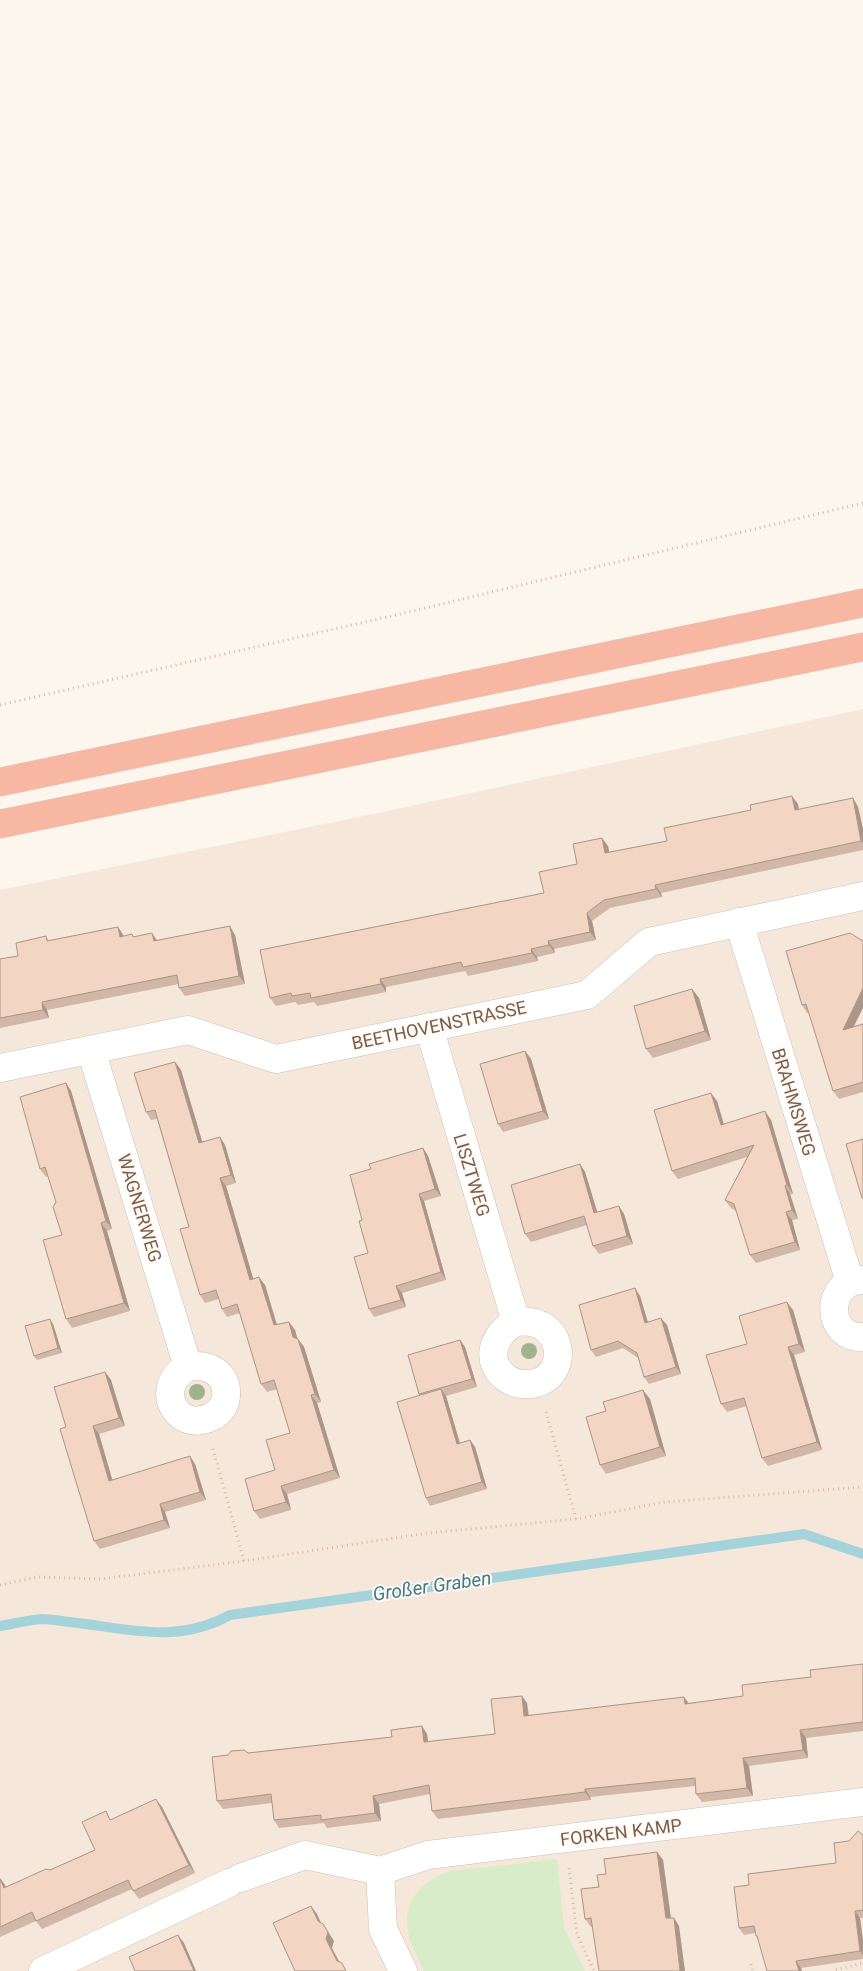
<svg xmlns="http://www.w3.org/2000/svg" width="863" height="1971" font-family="Roboto,sans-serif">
<rect width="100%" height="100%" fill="#fdf6ec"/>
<path fill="#f5e8da" d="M863 709V1971H0V890L373 814Z"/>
<path fill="#d8ecc9" d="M557 1859 564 1928 585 1971H424C418 1958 410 1945 408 1931 402 1900 424 1879 451 1871Z"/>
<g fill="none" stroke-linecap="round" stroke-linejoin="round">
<path stroke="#a5d3da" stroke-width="10" d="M0 1626C13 1624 28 1620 42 1619 50 1619 60 1621 69 1622 127 1628 175 1645 230 1615L804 1534 863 1554"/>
<defs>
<g id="street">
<path d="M739 922 850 1282"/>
<path d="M429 1027 516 1322C494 1333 483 1361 506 1378 514 1384 522 1385 532 1384 572 1377 565 1315 516 1322"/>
<path d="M91 1050 188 1367C152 1386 176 1434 211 1417 219 1413 225 1406 226 1396 228 1373 208 1363 188 1367"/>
<path d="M0 1068 188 1030 276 1059 587 995 649 942 863 896"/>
<path d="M863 1280C824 1280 825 1339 863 1337"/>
<path d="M240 1878 305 1855 380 1871"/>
<path d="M43 1971 229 1883"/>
<path d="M403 1971 383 1929 380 1871 428 1855 863 1802"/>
</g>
<g id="highway">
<path d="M0 782 863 603"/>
<path d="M0 824 863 647"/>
</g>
</defs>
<use href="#street" stroke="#d1beb0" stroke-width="29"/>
<use href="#highway" stroke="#dad1cd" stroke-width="29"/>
<g stroke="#d9b8a5" stroke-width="3" stroke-dasharray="1 4" stroke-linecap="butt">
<path d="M0 705 396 615 863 503"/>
<path d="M546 1412 576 1519"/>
<path d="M213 1449 244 1561"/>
<path d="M0 1585 37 1577 101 1579 244 1561 428 1533 576 1519 665 1502 863 1487"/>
<path d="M569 1868 577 1934 594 1971"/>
<path d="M751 1964 753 1971"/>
<path d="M836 1970 863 1963"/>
</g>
<use href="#street" stroke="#fff" stroke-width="28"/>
<use href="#highway" stroke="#f7b7a3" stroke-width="28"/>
</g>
<g fill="#a0b28e">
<circle cx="529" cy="1351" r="8"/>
<circle cx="197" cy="1392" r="8"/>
</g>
<g fill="#d1b7a8">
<path d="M853 798 858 807 863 829V850L661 893 662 897 610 908 592 921 596 940 554 949 555 953 537 957 538 961 468 976 465 971 386 987V992L317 1006 314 1002 298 1005 295 1002 276 1006 270 998 544 893 577 864 608 846 609 852 667 841 798 804 799 810Z"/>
<path d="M118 927 124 936 157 940 235 935 245 984 185 996 179 988V984L47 1010 49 1018 0 1028V959L18 956 46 936 49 941Z"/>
<path d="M786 951 854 1026 863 1024V1092L839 1099 833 1091 809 1013H807L802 1005Z"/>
<path d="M692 989 699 998 711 1040 653 1058 646 1049Z"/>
<path d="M525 1051 531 1059 549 1119 503 1132 498 1124Z"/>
<path d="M175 1062 181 1070 202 1142 220 1137 225 1145 236 1183 226 1186 253 1279 265 1285 277 1324 289 1322 295 1330 297 1338 304 1347 321 1402 317 1403 340 1478 287 1494 291 1510 260 1519 254 1511 275 1470 290 1433 277 1389 267 1392 261 1384 240 1313 227 1317 222 1309 219 1299 205 1303 200 1295 189 1227 157 1119 151 1120 146 1112Z"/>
<path d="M66 1083 71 1091 112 1229 107 1231 130 1311 72 1328 66 1319 62 1235 56 1202 48 1176 46 1177 40 1169Z"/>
<path d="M717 1101 724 1124 771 1120 793 1194H790L798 1219 792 1220 800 1250 756 1263 750 1255 736 1211 731 1208 725 1200 747 1157 678 1179 672 1171Z"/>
<path d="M423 1148 428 1156 441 1196 424 1201 446 1280 402 1293 406 1307 374 1317 369 1309 368 1253 371 1169Z"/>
<path d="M580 1164 585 1172 597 1212 624 1214 633 1244 599 1254 593 1246 587 1225 531 1242 525 1234Z"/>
<path d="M640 1296 648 1322 667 1325 681 1374 649 1384 644 1377 638 1358 623 1348 596 1357 591 1350Z"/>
<path d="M793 1310 805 1352 794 1355 822 1450 768 1466 762 1458 747 1406 727 1412 721 1404 747 1344Z"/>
<path d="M53 1324 62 1353 37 1360 34 1356Z"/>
<path d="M460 1340 465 1347 477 1387 446 1396 460 1443 470 1440 475 1447 487 1489 430 1506 426 1498 419 1394Z"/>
<path d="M105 1372 111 1380 125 1426 99 1434 112 1480 195 1464 206 1500 165 1512 170 1528 100 1549 94 1541 66 1427Z"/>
<path d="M650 1399 666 1456 606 1474 600 1465Z"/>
<path d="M863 1664V1731L806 1738 808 1758 749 1766 753 1796 702 1802 696 1794 695 1786 590 1797 591 1800 438 1819 432 1811 430 1794 379 1804 381 1821 327 1828 324 1823 279 1828 274 1820 272 1803 223 1809 217 1801 248 1753 392 1737 422 1726 427 1734 428 1742 495 1734 522 1696 527 1703 529 1715 689 1703 743 1696 811 1677Z"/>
<path d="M162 1807 195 1873 139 1899 132 1889 42 1929 36 1921 0 1937V1878L6 1888 50 1870 95 1850 112 1819Z"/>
<path d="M863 1835V1918H860L863 1941V1959L801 1968 759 1941 756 1936 755 1933 744 1935 739 1928 749 1885 836 1863 849 1841Z"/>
<path d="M657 1852 663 1860 671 1918H674L679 1926 591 1927 585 1919 599 1887 606 1874Z"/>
</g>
<g fill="#aa9588">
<path d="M792 796 798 804 800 819 795 810Z"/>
<path d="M853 798 858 807 863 829V843L861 841Z"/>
<path d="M602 838 608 846 611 861 605 853Z"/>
<path d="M655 885 661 893 662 897 656 889Z"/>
<path d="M587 913 592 921 596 940 590 932Z"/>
<path d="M230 926 235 935 245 984 239 976Z"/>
<path d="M118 927 123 935 126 946 120 937Z"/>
<path d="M152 933 158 942 154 941Z"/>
<path d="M548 941 554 949 555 953 549 945Z"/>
<path d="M531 949 537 957 538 961 532 953Z"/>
<path d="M380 979 386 987V992L381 984Z"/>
<path d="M863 988V1008L848 1038 843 1030Z"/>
<path d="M692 989 699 998 711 1040 705 1031Z"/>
<path d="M42 1002 47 1010 49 1018 43 1010Z"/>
<path d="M525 1051 531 1059 549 1119 543 1111Z"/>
<path d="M175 1062 181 1070 205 1151 199 1143Z"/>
<path d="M66 1083 71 1091 112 1229 106 1221Z"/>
<path d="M711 1093 717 1101 726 1133 721 1125Z"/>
<path d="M765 1111 771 1120 793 1194 787 1185Z"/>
<path d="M220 1137 225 1145 236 1183 231 1175Z"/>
<path d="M423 1148 428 1156 441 1196 435 1189Z"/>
<path d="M580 1164 585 1172 600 1221 594 1213Z"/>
<path d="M220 1178 226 1186 256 1288 250 1280Z"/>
<path d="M785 1186 790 1194 798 1219 792 1210Z"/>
<path d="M419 1194 424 1201 446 1280 441 1272Z"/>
<path d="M619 1206 624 1214 633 1244 627 1236Z"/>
<path d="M786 1212 792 1220 800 1250 795 1242Z"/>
<path d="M101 1223 107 1231 130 1311 124 1303Z"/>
<path d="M259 1277 265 1285 279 1333 274 1325Z"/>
<path d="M396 1286 402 1293 406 1307 401 1300Z"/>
<path d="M635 1288 640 1296 650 1330 645 1323Z"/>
<path d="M787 1302 793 1310 805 1352 799 1344Z"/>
<path d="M661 1318 667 1325 681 1374 676 1367Z"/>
<path d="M50 1319 53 1324 62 1353 58 1348Z"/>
<path d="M289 1322 295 1330 299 1345 293 1337Z"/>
<path d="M298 1339 304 1347 321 1402 315 1394Z"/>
<path d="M460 1340 465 1347 477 1387 472 1379Z"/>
<path d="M788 1347 794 1355 822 1450 817 1442Z"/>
<path d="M105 1372 111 1380 125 1426 119 1418Z"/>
<path d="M441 1389 446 1396 462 1451 457 1444Z"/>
<path d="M643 1390 650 1399 666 1456 660 1447Z"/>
<path d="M311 1395 317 1403 340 1478 334 1470Z"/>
<path d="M93 1426 99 1434 115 1489 109 1481Z"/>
<path d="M470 1440 475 1447 487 1489 482 1482Z"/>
<path d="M190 1456 195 1464 206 1500 200 1492Z"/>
<path d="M281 1486 287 1494 291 1510 286 1502Z"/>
<path d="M160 1504 165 1512 170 1528 164 1520Z"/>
<path d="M522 1696 527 1703 529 1724 524 1716Z"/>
<path d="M684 1697 690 1705 685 1704Z"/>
<path d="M422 1726 427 1734 429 1750 424 1742Z"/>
<path d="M800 1730 806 1738 808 1758 803 1750Z"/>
<path d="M743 1758 749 1766 753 1796 747 1788Z"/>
<path d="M585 1789 590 1797 591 1800 585 1792Z"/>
<path d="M373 1796 379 1804 381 1821 375 1813Z"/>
<path d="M156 1799 162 1807 195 1873 189 1865Z"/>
<path d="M657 1852 663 1860 672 1927 666 1918Z"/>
<path d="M0 1878 5 1885 10 1896 4 1888Z"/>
<path d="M311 1906 317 1914 324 1930 318 1921Z"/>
<path d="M855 1911 860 1918 863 1941V1955L860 1951Z"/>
<path d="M674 1918 679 1926 685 1971H680Z"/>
<path d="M323 1924 334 1941 332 1948 343 1969 337 1961 326 1939Z"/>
<path d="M178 1935 184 1943 196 1971H194Z"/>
<path d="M796 1961 801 1968 802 1971H799Z"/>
</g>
<g fill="#f3d5c3" stroke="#aa9588">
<path d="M792 796 795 810 853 798 861 841 655 885 656 889 604 900 587 913 590 932 548 941 549 945 531 949 532 953 463 967 461 962 380 979 381 984 311 998 310 993 292 996 291 993 270 998 260 950 544 893 539 872 577 864 573 844 602 838 605 853 667 841 664 828 751 810 750 805Z"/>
<path d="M230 926 239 976 179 988 177 975 42 1002 43 1010 0 1018V959L18 956 16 943 46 936 47 941 118 927 120 937 132 934 133 937 152 933 154 941Z"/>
<path d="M850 933 863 941V988L843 1030 863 1024V1082L833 1091 806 1004 802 1005 786 951Z"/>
<path d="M692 989 705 1031 646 1049 634 1006Z"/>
<path d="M525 1051 543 1111 498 1124 480 1064Z"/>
<path d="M175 1062 199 1143 220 1137 231 1175 220 1178 250 1280 259 1277 274 1325 289 1322 293 1337 298 1339 315 1394 311 1395 334 1470 281 1486 286 1502 254 1511 245 1479 275 1470 266 1440 290 1433 274 1380 261 1384 237 1304 222 1309 216 1290 200 1295 180 1229 189 1227 155 1110 146 1112 134 1073Z"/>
<path d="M66 1083 106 1221 101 1223 124 1303 66 1319 43 1240 62 1235 53 1207 56 1202 45 1167 40 1169 20 1097Z"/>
<path d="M711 1093 721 1125 765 1111 787 1185 785 1186 792 1210 786 1212 795 1242 750 1255 734 1204 725 1200 754 1145 672 1171 654 1110Z"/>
<path d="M863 1139V1198H862L846 1144Z"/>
<path d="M423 1148 435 1189 419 1194 441 1272 396 1286 401 1300 369 1309 354 1257 368 1253 359 1221 362 1220 350 1175 371 1169 369 1164Z"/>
<path d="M580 1164 594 1213 619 1206 627 1236 593 1246 584 1216 525 1234 511 1185Z"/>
<path d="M635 1288 645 1323 661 1318 676 1367 644 1377 637 1353 618 1341 591 1350 579 1305Z"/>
<path d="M787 1302 799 1344 788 1347 817 1442 762 1458 744 1398 721 1404 706 1355 747 1344 739 1316Z"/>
<path d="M50 1319 58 1348 34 1356 25 1326Z"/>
<path d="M460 1340 472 1379 419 1394 408 1355Z"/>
<path d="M105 1372 119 1418 93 1426 109 1481 190 1456 200 1492 160 1504 164 1520 94 1541 60 1429 66 1427 54 1387Z"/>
<path d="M441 1389 457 1444 470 1440 482 1482 426 1498 397 1402Z"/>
<path d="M643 1390 660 1447 600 1465 586 1417 606 1411 603 1402Z"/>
<path d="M863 1664V1722L800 1730 803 1750 743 1758 747 1788 696 1794 695 1778 585 1789V1792L432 1811 429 1785 373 1796 375 1813 321 1820V1815L274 1820 271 1794 217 1801 212 1757 228 1755 231 1751 244 1750 248 1753 392 1737 391 1730 422 1726 424 1742 495 1734 491 1699 522 1696 524 1716 684 1697 685 1704 743 1696 742 1685 811 1677 810 1670Z"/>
<path d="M156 1799 189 1865 133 1891 128 1880 36 1921 32 1912 0 1927V1879L4 1888 46 1869 50 1870 95 1850 82 1822 106 1811 110 1820Z"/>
<path d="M858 1831 863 1835V1910L855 1911 860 1951 796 1961 799 1971H767L757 1936H756L754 1926 739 1928 734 1887 749 1885 748 1874 836 1863 834 1843 849 1841Z"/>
<path d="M657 1852 666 1918H674L680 1971H599L591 1918 585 1919 581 1889 599 1887 597 1875 606 1874 604 1859Z"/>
<path d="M311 1906 318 1921 323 1924 328 1932 326 1939 337 1961 342 1963 346 1971H295L273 1923Z"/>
<path d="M178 1935 194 1971H135L129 1957Z"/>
</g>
<g text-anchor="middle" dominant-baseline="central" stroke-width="4" stroke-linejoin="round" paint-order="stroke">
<g font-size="18" fill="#7a5c4d" stroke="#fffaf3">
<text transform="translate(439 1025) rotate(-12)">BEETHOVENSTRASSE</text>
<text transform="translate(794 1102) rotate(73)">BRAHMSWEG</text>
<text transform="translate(472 1175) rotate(73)">LISZTWEG</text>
<text transform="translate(140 1208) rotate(73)">WAGNERWEG</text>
<text transform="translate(621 1832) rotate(-7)">FORKEN KAMP</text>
</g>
<g font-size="19" font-style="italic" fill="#437c86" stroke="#fffaf3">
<text transform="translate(432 1586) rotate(-8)">Großer Graben</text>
</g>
</g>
</svg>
